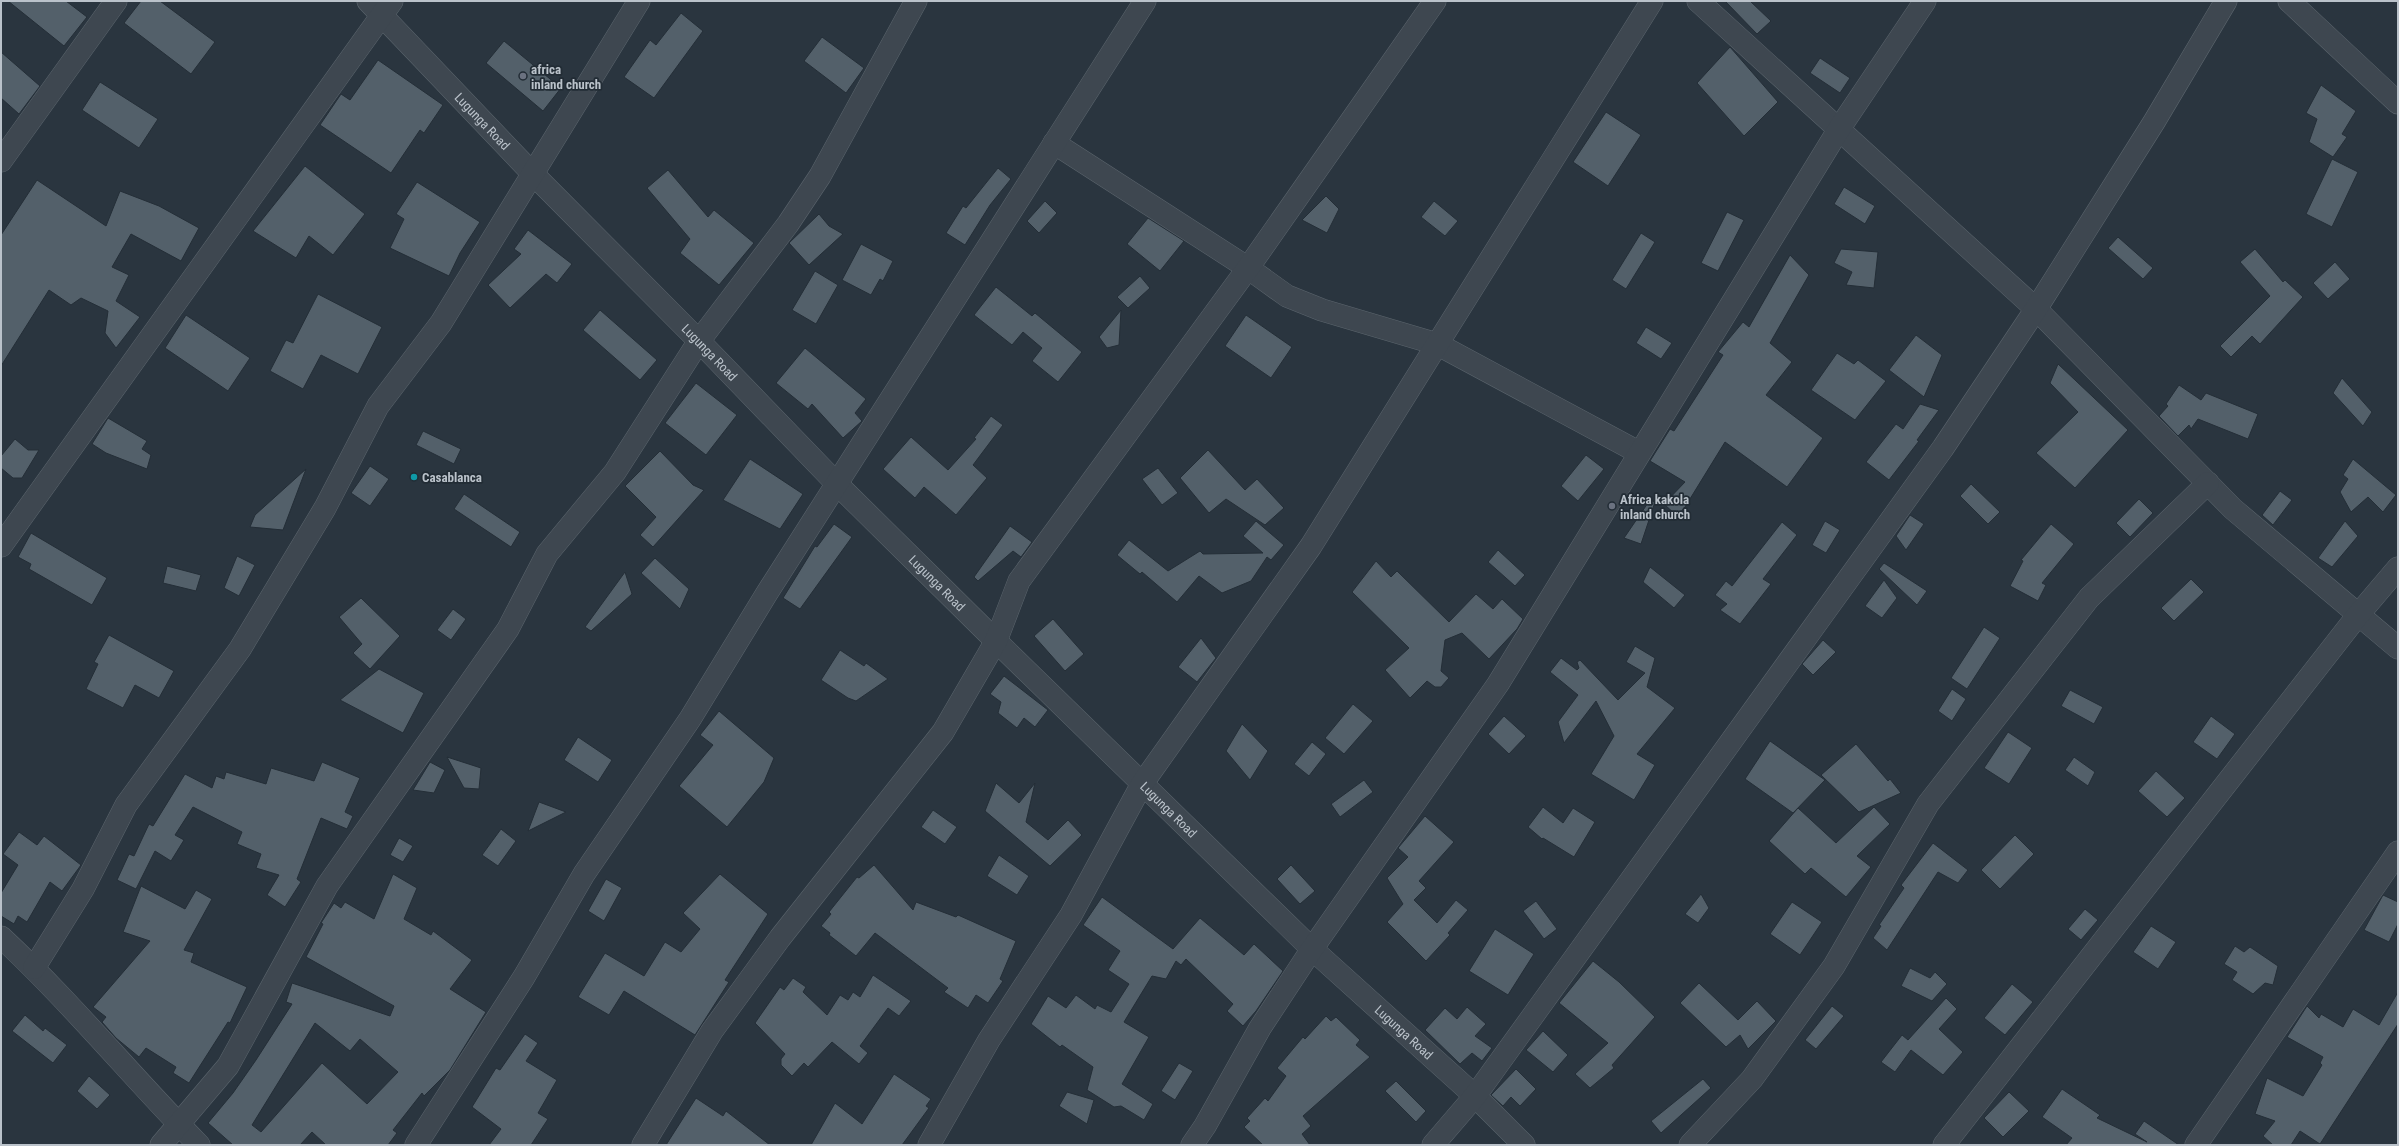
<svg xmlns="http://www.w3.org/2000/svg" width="2399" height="1146" font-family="'Roboto Condensed',sans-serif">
<rect width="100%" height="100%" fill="#2a353f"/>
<g fill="#53606a" stroke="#242e37" fill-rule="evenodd">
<path d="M8 1H66L87 17 64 46Z"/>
<path d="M141 1H160L215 42 191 74 124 23Z"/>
<path d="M1725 1H1750L1771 21 1757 34Z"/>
<path d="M681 13 703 31 654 98 624 77 650 40 656 45Z"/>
<path d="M822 37 864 68 846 93 804 61Z"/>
<path d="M504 41 561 88 543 111 486 63Z"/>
<path d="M1730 47 1778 102 1744 136 1697 83Z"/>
<path d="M1 52 40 86 19 114 1 98Z"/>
<path d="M1820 58 1850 78 1840 93 1810 73Z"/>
<path d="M378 60 443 105 424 133 420 130 391 173 320 125 341 94 350 100Z"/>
<path d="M100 82 158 119 139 148 82 110Z"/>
<path d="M2321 85 2356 111 2342 134 2347 137 2333 157 2309 142 2317 119 2306 113Z"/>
<path d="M1606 112 1641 135 1608 186 1573 162Z"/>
<path d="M2332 159 2358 172 2332 227 2306 214Z"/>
<path d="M305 166 365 214 333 255 309 236 296 258 253 231Z"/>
<path d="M998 168 1011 179 990 205 965 245 946 233 963 206 966 208Z"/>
<path d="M668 170 708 217 714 210 754 243 719 285 680 253 690 239 647 188Z"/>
<path d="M37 180 106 226 120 191 159 206 199 228 181 261 131 234 112 267 129 275 116 301 140 317 116 348 105 333 108 311 81 298 71 305 49 290 1 366V235Z"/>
<path d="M417 182 480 222 460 253 449 276 390 248 404 219 396 214Z"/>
<path d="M1844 187 1875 206 1865 224 1834 204Z"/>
<path d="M1326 196 1339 209 1327 233 1302 220Z"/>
<path d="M1045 201 1057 213 1039 233 1027 221Z"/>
<path d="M1434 201 1458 221 1445 236 1421 217Z"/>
<path d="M1727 212 1744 220 1718 271 1701 263Z"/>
<path d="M819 214 829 226 843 234 809 265 789 243Z"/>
<path d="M1148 218 1184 241 1160 271 1127 244Z"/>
<path d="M528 230 572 264 557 283 546 274 510 308 488 285 521 254 514 249Z"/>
<path d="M1641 233 1655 242 1626 289 1612 280Z"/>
<path d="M2118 237 2153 268 2143 279 2108 248Z"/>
<path d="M861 244 893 261 883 281 880 279 871 295 842 280Z"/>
<path d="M1841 249 1878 252 1874 288 1846 285 1852 272 1834 263Z"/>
<path d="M2255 249 2283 282 2285 280 2303 297 2260 344 2252 336 2231 357 2220 346 2270 296 2240 262Z"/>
<path d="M1790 255 1809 275 1770 343 1792 362 1766 395 1823 438 1787 487 1725 442 1685 507 1677 516 1664 504 1685 482 1650 461 1670 429 1674 431 1723 355 1718 352 1743 322 1749 327Z"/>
<path d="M2335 262 2350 279 2328 299 2313 283Z"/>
<path d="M815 271 838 285 816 324 792 310Z"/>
<path d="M1140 276 1150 288 1128 308 1117 297Z"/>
<path d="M996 287 1032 316 1035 313 1082 352 1058 382 1032 361 1042 348 1023 332 1012 345 974 315Z"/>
<path d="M318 294 382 327 358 374 321 355 303 389 270 371 286 340 293 343Z"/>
<path d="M600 310 657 360 640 380 583 330Z"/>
<path d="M1121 310 1119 345 1107 348 1099 337Z"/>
<path d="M186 315 250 358 228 391 165 348Z"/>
<path d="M1246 315 1292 347 1271 378 1225 346Z"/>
<path d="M1646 327 1672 343 1661 359 1636 343Z"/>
<path d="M1916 335 1942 355 1924 397 1889 370Z"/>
<path d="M805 348 866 399 855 413 862 421 843 438 812 404 808 409 776 383Z"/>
<path d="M1837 353 1854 364 1858 360 1886 381 1855 420 1811 390Z"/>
<path d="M2058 364 2128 430 2075 488 2036 453 2078 412 2050 383Z"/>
<path d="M2342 378 2372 412 2363 426 2333 393Z"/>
<path d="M696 383 737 415 706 455 665 423Z"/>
<path d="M2179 385 2201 400 2206 393 2258 414 2248 439 2198 419 2191 429 2189 425 2178 436 2159 416 2168 406 2166 404Z"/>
<path d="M1920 404 1939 410 1917 440 1919 441 1889 480 1866 462 1896 424 1903 429Z"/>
<path d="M991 416 1003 425 973 465 987 478 956 515 924 487 915 498 883 469 911 437 948 470 976 439 974 438Z"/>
<path d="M108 418 147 441 142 449 151 455 147 469 106 453 92 444Z"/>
<path d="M423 431 461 449 454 464 416 445Z"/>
<path d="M15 439 28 450H39L22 478H13L1 468V456Z"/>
<path d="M1208 450 1245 490 1257 479 1284 508 1265 525 1226 499 1209 513 1180 478Z"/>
<path d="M660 451 693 485 704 490 653 547 640 535 656 517 625 486Z"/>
<path d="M1586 455 1604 469 1578 501 1561 486Z"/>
<path d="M750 459 803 494 780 529 723 500Z"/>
<path d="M2353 459 2396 495 2383 512 2368 497 2351 512 2340 492 2348 479 2343 475Z"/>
<path d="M370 466 389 479 370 506 351 493Z"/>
<path d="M1158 468 1178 493 1162 505 1142 479Z"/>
<path d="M306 469 283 530 250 527 255 515Z"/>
<path d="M1971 484 2000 512 1988 524 1960 496Z"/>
<path d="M2280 491 2292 500 2273 525 2262 515Z"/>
<path d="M464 494 520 532 511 547 454 509Z"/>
<path d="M2139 499 2153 513 2130 537 2116 523Z"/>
<path d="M1650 500 1655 502 1641 544 1624 538Z"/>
<path d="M1910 515 1924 524 1906 550 1896 536Z"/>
<path d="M1256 521 1284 545 1271 560 1267 557 1251 581 1222 593 1199 576 1177 602 1142 572 1140 574 1117 555 1129 540 1168 571 1200 551 1203 554 1263 553 1243 536Z"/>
<path d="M1825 521 1840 530 1826 553 1812 545Z"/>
<path d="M2345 521 2358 536 2332 567 2318 558Z"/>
<path d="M1782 522 1797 535 1763 579 1771 584 1740 624 1720 610 1727 604 1715 595 1726 581 1732 586Z"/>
<path d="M834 524 852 537 800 609 783 598 815 546 817 547Z"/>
<path d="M2051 524 2074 544 2042 583 2046 585 2038 601 2010 586 2023 561 2021 560Z"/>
<path d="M1010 526 1032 542 1021 557 1013 551 978 581 974 577Z"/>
<path d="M31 533 107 578 92 605 29 569 31 564 18 557Z"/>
<path d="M1498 550 1525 575 1515 586 1488 562Z"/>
<path d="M237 556 255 565 239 596 224 588Z"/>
<path d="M655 558 689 589 680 609 641 573Z"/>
<path d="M1376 561 1391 577 1397 571 1449 622 1476 594 1493 609 1502 599 1523 619 1517 629 1489 659 1462 633 1445 640 1441 671 1449 678 1441 687H1435L1427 681 1410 698 1385 670 1409 648 1352 592Z"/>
<path d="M1884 563 1927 591 1917 605 1879 569Z"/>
<path d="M167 566 201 575 196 591 163 583Z"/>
<path d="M1650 567 1685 595 1674 608 1643 582Z"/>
<path d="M625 572 632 594 591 631 585 627Z"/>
<path d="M2191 579 2204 592 2174 621 2161 608Z"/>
<path d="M1884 580 1897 598 1882 618 1865 606Z"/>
<path d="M361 598 400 636 370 669 353 653 362 644 339 617Z"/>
<path d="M453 609 466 619 451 640 437 630Z"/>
<path d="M1053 619 1084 654 1065 671 1034 636Z"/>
<path d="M1984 627 2000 638 1967 689 1951 678Z"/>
<path d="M109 635 174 671 159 698 135 685 123 708 86 689 98 664 94 662Z"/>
<path d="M1201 638 1216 658 1197 682 1178 667Z"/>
<path d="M1823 640 1836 652 1813 675 1802 664Z"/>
<path d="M1635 646 1655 658 1647 687 1675 708 1637 754 1655 765 1634 800 1591 774 1614 736 1596 701 1564 743 1558 722 1578 695 1550 672 1561 658 1577 670 1579 668 1577 662 1580 660 1618 700 1645 673 1626 662Z"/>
<path d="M840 650 864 666 866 663 888 679 856 701 848 698 821 680Z"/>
<path d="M379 669 424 693 403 733 340 700Z"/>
<path d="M1004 676 1048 710 1035 727 1024 718 1017 728 998 713 1001 702 990 694Z"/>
<path d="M1952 689 1966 699 1952 721 1938 711Z"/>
<path d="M2070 690 2103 707 2094 724 2061 706Z"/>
<path d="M1353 704 1373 721 1344 754 1325 738Z"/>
<path d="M719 711 774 758 764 782 727 827 679 786 713 745 700 735Z"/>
<path d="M1504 716 1526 736 1509 754 1488 734Z"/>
<path d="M2211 716 2235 734 2217 759 2193 742Z"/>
<path d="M1242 724 1268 751 1250 780 1226 751Z"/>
<path d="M2008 732 2032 748 2009 784 1984 768Z"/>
<path d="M578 737 612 760 598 782 564 760Z"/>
<path d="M1770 741 1825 780 1793 813 1745 779Z"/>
<path d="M1312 742 1326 754 1309 776 1294 764Z"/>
<path d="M1856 744 1888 781 1890 779 1901 793 1859 812 1821 775Z"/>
<path d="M447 757 481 768 479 789 464 788Z"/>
<path d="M2074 757 2095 772 2088 786 2065 770Z"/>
<path d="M322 762 360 778 345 812 353 816 347 829 321 818 297 879 301 882 285 907 267 895 279 875 256 868 261 854 237 844 242 832 193 807 175 835 184 840 171 861 155 851 136 889 117 880 129 854 134 856 149 824 153 826 185 774 212 788 216 776 224 779 226 772 266 784 271 768 314 781Z"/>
<path d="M430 762 445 770 434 793 413 790Z"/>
<path d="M2156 771 2185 798 2167 817 2138 791Z"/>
<path d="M1364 780 1373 792 1340 817 1331 804Z"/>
<path d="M996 783 1019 803 1035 783 1026 822 1048 840 1068 820 1082 835 1050 866 985 811Z"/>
<path d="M539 802 566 812 528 831Z"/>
<path d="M1543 807 1563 823 1573 808 1595 822 1574 857 1543 838 1542 839 1528 827Z"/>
<path d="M1874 807 1890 824 1857 856 1871 867 1846 897 1811 868 1805 874 1769 841 1798 808 1836 843Z"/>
<path d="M933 810 957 827 945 844 921 827Z"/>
<path d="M1425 816 1454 842 1419 881 1426 888 1414 900 1437 923 1456 900 1468 910 1448 933 1450 935 1426 961 1387 922 1403 904 1387 878 1408 857 1398 848Z"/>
<path d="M501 829 516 841 498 866 482 855Z"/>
<path d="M19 832 37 845 44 836 81 865 62 891 50 882 27 922 18 916 14 924 1 916V893L18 865 3 854Z"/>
<path d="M2015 835 2034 854 2000 889 1981 870Z"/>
<path d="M399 838 413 846 403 862 390 855Z"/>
<path d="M1933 843 1968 870 1958 883 1938 872 1887 950 1873 938 1881 926 1879 925 1904 888 1901 885Z"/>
<path d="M999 855 1029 876 1017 895 987 876Z"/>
<path d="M874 865 913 910 916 902 956 917 958 915 1016 941 1000 979 1003 981 988 1003 976 995 968 1008 944 992 948 988 875 933 856 956 829 935 830 933 821 926 831 914 829 912 857 877 859 878Z"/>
<path d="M1291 865 1315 891 1300 904 1277 879Z"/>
<path d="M393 874 417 888 404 919 431 935 433 931 472 960 450 989 486 1012 450 1070 424 1096 422 1093 393 1130 397 1133 388 1145H326L312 1132 300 1145H233L208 1123 233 1093 256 1060 292 1004 286 1002 292 983 390 1016 394 1006 306 957 323 924 321 923 334 903 341 908 345 902 374 919ZM315 1023 350 1051 360 1039 398 1072 367 1104 322 1063 261 1132 252 1125Z"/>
<path d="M720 874 768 914 725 980 729 982 695 1035 624 991 609 1015 578 997 605 953 644 976 665 942 681 952 700 929 683 913Z"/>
<path d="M606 879 622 888 604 921 588 911Z"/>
<path d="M141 886 185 909 196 890 212 899 184 950 194 953 191 962 247 987 230 1023 228 1022 189 1083 173 1073 176 1067 146 1048 139 1057 116 1038 102 1022 106 1017 93 1007 150 941 123 932Z"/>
<path d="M1701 894 1709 908 1698 923 1685 914Z"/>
<path d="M2383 895 2398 902V924L2389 942 2364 930Z"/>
<path d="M1102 897 1173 949 1200 918 1244 955 1254 944 1283 971 1256 1011 1243 1026 1227 1011 1233 1004 1186 959 1181 965 1176 961 1166 979 1152 976 1124 1022 1149 1037 1122 1084 1153 1104 1144 1120 1121 1106 1114 1107 1087 1090 1093 1067 1062 1045 1060 1047 1031 1024 1048 996 1066 1008 1076 995 1095 1009 1097 1005 1111 1012 1129 984 1108 970 1120 951 1083 925Z"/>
<path d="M1536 901 1557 929 1544 939 1523 911Z"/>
<path d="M1792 902 1822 922 1800 955 1770 934Z"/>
<path d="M2085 909 2098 920 2081 940 2068 929Z"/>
<path d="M2151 926 2176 942 2158 969 2133 952Z"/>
<path d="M1495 929 1534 954 1508 995 1469 971Z"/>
<path d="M2235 946 2244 952 2250 947 2278 966 2273 985 2265 983 2253 994 2232 980 2237 972 2224 964Z"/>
<path d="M1593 961 1619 982 1655 1017 1612 1065 1614 1068 1590 1088 1575 1074 1608 1043 1559 1003Z"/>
<path d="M1910 968 1930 978 1935 972 1947 984 1932 1001 1901 986Z"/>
<path d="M873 975 911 1001 899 1016 888 1008 860 1046 868 1053 859 1064 832 1042 808 1067 804 1063 792 1076 781 1065V1059L785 1054 755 1023 780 987 784 990 793 978 806 987 803 992 827 1015 840 995 848 1000 853 992 860 997Z"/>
<path d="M1699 983 1738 1020 1757 1001 1776 1021 1748 1049 1740 1035 1726 1047 1680 1003Z"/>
<path d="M2012 984 2033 1002 2005 1035 1984 1018Z"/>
<path d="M2398 992V1024L2320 1144 2300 1131 2291 1145H2273L2263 1136 2275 1121 2255 1114 2267 1078 2303 1096 2322 1065 2320 1063 2323 1057 2287 1037 2307 1006 2319 1018 2321 1014 2343 1027 2353 1009 2379 1025Z"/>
<path d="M1946 998 1957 1009 1939 1029 1963 1052 1943 1075 1911 1050 1895 1072 1881 1062 1902 1035 1908 1040Z"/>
<path d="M1832 1006 1844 1016 1816 1049 1805 1040Z"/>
<path d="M1467 1007 1486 1024 1475 1036 1492 1048 1482 1061 1472 1053 1460 1064 1425 1030 1445 1008 1457 1019Z"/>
<path d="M25 1015 43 1031 45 1028 67 1045 53 1063 12 1031Z"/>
<path d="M1326 1016 1331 1021 1336 1017 1360 1040 1356 1045 1370 1057 1303 1116 1311 1126 1302 1134 1310 1145H1263L1244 1127 1250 1121 1247 1118 1265 1098 1268 1101 1286 1076 1277 1068 1303 1037 1305 1039Z"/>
<path d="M1543 1031 1568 1055 1553 1072 1526 1050Z"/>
<path d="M525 1034 538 1043 526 1061 557 1080 538 1113 548 1119 531 1145H489L501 1129 472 1107 496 1068 500 1070Z"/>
<path d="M1179 1063 1193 1071 1175 1100 1161 1091Z"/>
<path d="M1516 1069 1536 1089 1520 1106 1511 1097 1503 1106 1491 1095Z"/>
<path d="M894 1074 931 1099 926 1106 929 1108 902 1145H811L835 1103 862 1124Z"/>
<path d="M89 1076 110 1095 97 1109 77 1091Z"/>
<path d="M1703 1079 1711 1088 1661 1133 1651 1121Z"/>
<path d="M1396 1081 1426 1111 1416 1122 1385 1091Z"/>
<path d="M2062 1089 2100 1115 2097 1118 2147 1142 2135 1134 2144 1121 2179 1145H2066L2072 1138 2042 1117Z"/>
<path d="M1067 1092 1094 1100 1087 1124 1059 1106Z"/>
<path d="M2009 1092 2029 1111 2003 1137 1984 1118Z"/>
<path d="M696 1098 723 1116 726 1111 770 1145H666Z"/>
</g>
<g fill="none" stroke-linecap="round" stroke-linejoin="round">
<defs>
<g id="minor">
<path id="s1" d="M368 1 532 173 699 341 837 484 996 641 1312 949 1475 1096 1524 1145"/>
<path d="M1698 1 2036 309 2233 509 2398 648"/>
<path d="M2289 1 2398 103"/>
<path d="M1054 143 1248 268 1287 296 1322 310 1437 344 1638 452"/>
<path d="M1 161 116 1"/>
<path d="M1 546 392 1"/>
<path d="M1 937C71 1002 132 1077 199 1145"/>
<path d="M34 968 83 889 126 805 240 649 325 508 378 406 441 323 639 1"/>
<path d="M161 1145 228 1066 327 886 508 629 547 554 615 472 699 341 788 224 820 176 916 1"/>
<path d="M416 1145 524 977 584 874 690 719 767 593 1145 1"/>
<path d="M643 1145 712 1031 780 938 943 732 996 641 1019 581 1248 268 1435 1"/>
<path d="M929 1145 989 1040 1071 915 1142 784 1311 546 1652 1"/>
<path d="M1192 1145 1205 1126 1260 1028 1312 949 1498 684 1839 129 1925 1"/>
<path d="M1433 1145 1475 1096 1943 448 2036 309 2154 122 2226 1"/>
<path d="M1690 1145 1752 1079 1834 966 1928 804 2089 598 2208 483"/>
<path d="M1944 1145 2358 615 2398 568"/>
<path d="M2196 1145 2398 852"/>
</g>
</defs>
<use href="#minor" stroke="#5b656d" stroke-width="23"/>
<use href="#minor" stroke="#3e4750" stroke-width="22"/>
</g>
<g fill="#6b7280" stroke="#222c35" stroke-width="1.5">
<circle cx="523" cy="76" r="4"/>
<circle cx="1612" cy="506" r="4"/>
</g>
<circle fill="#0f9aa8" stroke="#222c35" stroke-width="1.5" cx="414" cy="477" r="4"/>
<g text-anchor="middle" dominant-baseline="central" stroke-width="3.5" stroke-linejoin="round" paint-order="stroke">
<g font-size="13" font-weight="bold" fill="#bac2ca" stroke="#222c35" text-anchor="start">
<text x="531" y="69">africa<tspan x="531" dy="15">inland church</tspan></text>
<text x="422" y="477">Casablanca</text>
<text x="1620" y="499">Africa kakola<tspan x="1620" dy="15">inland church</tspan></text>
</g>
<g font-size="13" fill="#bac2ca" stroke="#222c35">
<text stroke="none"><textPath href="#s1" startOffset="166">Lugunga Road</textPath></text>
<text stroke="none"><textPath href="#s1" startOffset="490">Lugunga Road</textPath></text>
<text stroke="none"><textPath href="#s1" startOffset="814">Lugunga Road</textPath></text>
<text stroke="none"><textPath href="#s1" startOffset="1138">Lugunga Road</textPath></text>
<text stroke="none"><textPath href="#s1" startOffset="1462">Lugunga Road</textPath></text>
</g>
</g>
<rect width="2399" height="1146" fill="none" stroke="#bac2ca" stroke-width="4"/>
</svg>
